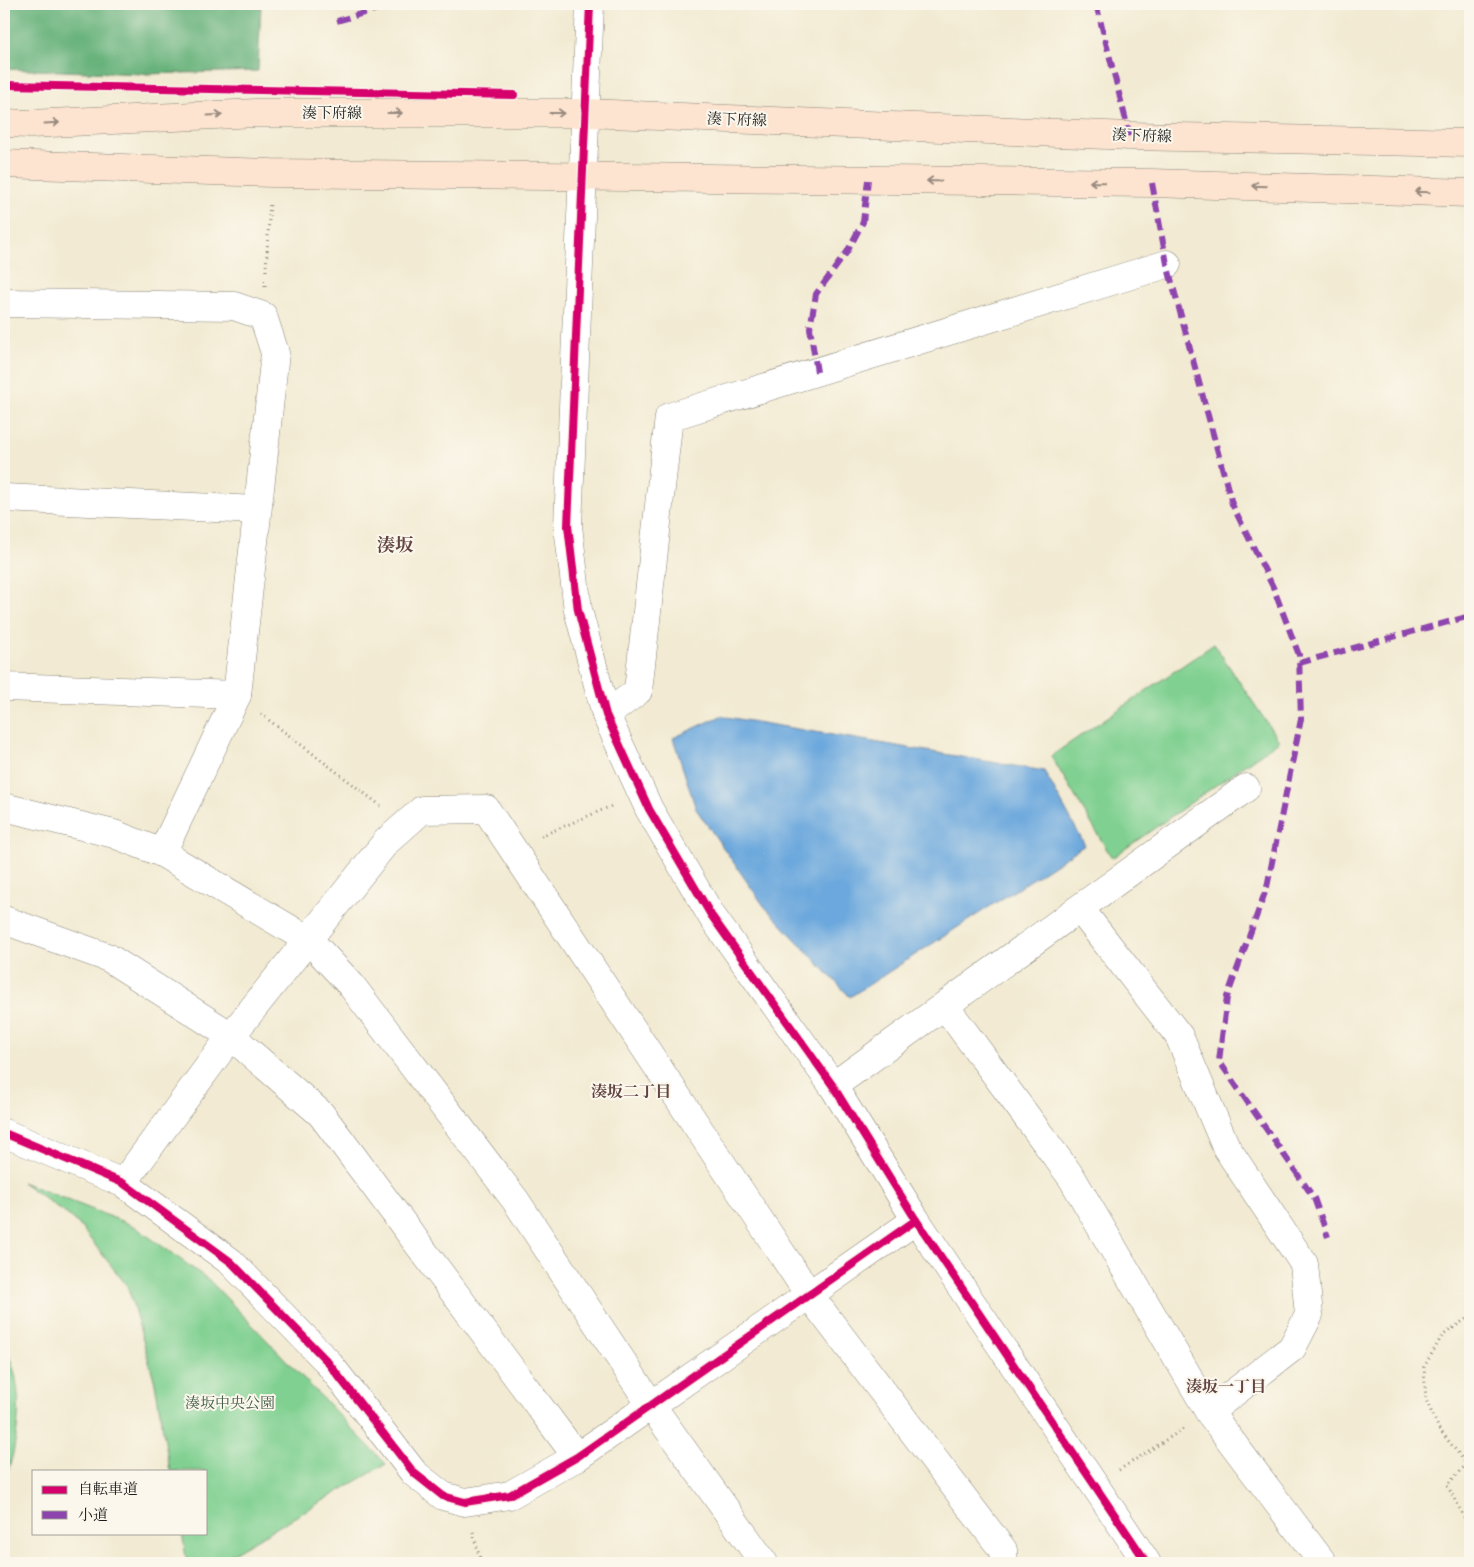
<svg xmlns="http://www.w3.org/2000/svg" width="1474" height="1567" font-family="'IM FELL English','Noto Serif JP',serif">
<rect width="100%" height="100%" fill="#fbf7ec"/>
<filter id="ink" filterUnits="userSpaceOnUse"><feTurbulence type="fractalNoise" baseFrequency=".02" numOctaves="2"/><feDisplacementMap in="SourceGraphic" scale="10" xChannelSelector="R" yChannelSelector="G"/><feConvolveMatrix kernelMatrix="1 2 1 2 8 2 1 2 1" color-interpolation-filters="sRGB"/></filter>
<filter id="wash" filterUnits="userSpaceOnUse"><feTurbulence type="fractalNoise" baseFrequency=".0096" numOctaves="4" result="noise"/><feDisplacementMap in="SourceGraphic" scale="20" xChannelSelector="R" yChannelSelector="G"/><feGaussianBlur stdDeviation="1.12" result="paint"/><feColorMatrix in="noise" values="0 0 0 0 0 0 0 0 0 0 0 0 0 0 0 0 0 1.4 0 .05"/><feComposite in="paint" operator="in"/></filter>
<g filter="url(#wash)">
<rect width="100%" height="100%" fill="#f2ead2"/>
<g fill="#80d091" stroke="#4e7656">
<path d="M1214 644 1279 741 1112 858 1051 756Z"/>
<path d="M22 1182 134 1226 209 1280 386 1464 216 1563H187L182 1533H206V1471H170L155 1383 128 1287 76 1221Z"/>
<path d="M4 1347C27 1383 19 1445 4 1482Z"/>
</g>
<path fill="#68b27b" stroke="#42674c" d="M4 4H261L258 71 144 74 4 69Z"/>
<path fill="#6ca8dd" stroke="#44627c" d="M721 716 1044 771 1085 845 850 997 764 906 696 809 673 738Z"/>
</g>
<g filter="url(#ink)">
<g fill="none" stroke-linecap="round" stroke-linejoin="round">
<defs>
<g id="minor">
<path d="M4 303 234 306 263 316 275 353 237 695 162 853"/>
<path d="M4 498 257 510"/>
<path d="M4 687 237 695"/>
<path d="M606 715 638 691 669 417 1167 264"/>
<path d="M4 807 114 834 162 853 310 941 351 985 516 1201 651 1405 764 1563"/>
<path d="M1080 909 1179 1036 1226 1147 1304 1264 1309 1315 1292 1348 1209 1412"/>
<path d="M4 920 109 958 231 1036 321 1114 577 1457"/>
<path d="M945 1006 1072 1178 1209 1412 1323 1563"/>
<path d="M833 1086 1246 788"/>
<path d="M4 1133 123 1183 231 1262 326 1360 414 1473 443 1496 465 1502 510 1495 577 1457 916 1220"/>
<path d="M123 1183 231 1036 386 842 422 810 486 809 810 1296 1003 1550 1004 1563"/>
</g>
<path id="tertiary" d="M590 4 568 526 578 610 606 715 649 809 711 915 833 1086 916 1220 1147 1563"/>
<g id="secondary">
<path d="M4 123 30 124 256 113H587L1130 136 1470 143"/>
<path d="M4 164 272 173 1152 183 1470 193"/>
</g>
</defs>
<use href="#minor" stroke="#878377" stroke-width="29"/>
<use href="#tertiary" stroke="#878377" stroke-width="29"/>
<use href="#secondary" stroke="#878377" stroke-width="29"/>
<g stroke="#878377" stroke-width="3" stroke-dasharray="1 4" stroke-linecap="butt">
<path d="M265 286 270 202"/>
<path d="M261 714 381 806"/>
<path d="M541 836 614 805"/>
<path d="M1470 1316 1442 1336 1424 1367 1426 1400 1439 1429 1470 1468"/>
<path d="M1467 1464 1447 1485 1470 1528"/>
<path d="M1119 1470 1183 1429"/>
<path d="M473 1532 480 1559 486 1563"/>
</g>
<use href="#minor" stroke="#fff" stroke-width="28"/>
<use href="#tertiary" stroke="#fff" stroke-width="28"/>
<use href="#secondary" stroke="#fde4d0" stroke-width="28"/>
<g stroke="#8e44ad" stroke-width="6" stroke-dasharray="12 6" stroke-linecap="butt">
<path d="M1096 4 1130 136"/>
<path d="M337 21 393 4"/>
<path d="M1152 183 1167 264 1232 504 1273 587 1299 655 1301 719 1267 887 1227 997 1219 1061 1314 1198 1328 1237"/>
<path d="M817 372 810 328 816 294 847 252 863 222 868 180"/>
<path d="M1299 663 1470 616"/>
</g>
<defs>
<g id="cycleway">
<path d="M590 4 568 526 578 610 606 715 649 809 711 915 833 1086 916 1220 1147 1563"/>
<path d="M4 85 514 95"/>
<path d="M4 1133 123 1183 231 1262 326 1360 414 1473 443 1496 465 1502 510 1495 577 1457 916 1220"/>
</g>
</defs>
<use href="#cycleway" stroke="#fbf7ec" stroke-width="11"/>
<use href="#cycleway" stroke="#d6006c" stroke-width="8"/>
</g>
<defs><path id="oneway-shaft" d="M-6 0H5M1.5-3L5.5 0L1.5 3" fill="none" stroke-width="1.6" stroke-linecap="round" stroke-linejoin="round" transform="scale(1.25)"/></defs>
<g stroke="#988a7f">
<use href="#oneway-shaft" transform="translate(395 113)"/>
<use href="#oneway-shaft" transform="translate(557 113)"/>
<use href="#oneway-shaft" transform="translate(215 115) rotate(-3)"/>
<use href="#oneway-shaft" transform="translate(52 123) rotate(-3)"/>
<use href="#oneway-shaft" transform="translate(934 181) rotate(-179)"/>
<use href="#oneway-shaft" transform="translate(1097 182) rotate(-179)"/>
<use href="#oneway-shaft" transform="translate(1259 186) rotate(-178)"/>
<use href="#oneway-shaft" transform="translate(1422 192) rotate(-178)"/>
</g>
</g>
<g text-anchor="middle" dominant-baseline="central" stroke-width="4" stroke-linejoin="round" paint-order="stroke">
<g font-size="15" fill="#1c1c1c" stroke="#fbf7ec">
<text x="332" y="113">湊下府線</text>
<text transform="translate(737 120) rotate(2)">湊下府線</text>
<text transform="translate(1142 136) rotate(2)">湊下府線</text>
</g>
<g font-size="15" fill="#3f5b45" stroke="#fbf7ec">
<text x="230" y="1403">湊坂中央公園</text>
</g>
<g font-size="16" font-weight="bold" fill="#634444" stroke="#fbf7ec">
<text x="631" y="1093">湊坂二丁目</text>
<text x="1226" y="1388">湊坂一丁目</text>
</g>
<g font-size="18" font-weight="bold" fill="#634444" stroke="#fbf7ec">
<text x="395" y="546">湊坂</text>
</g>
</g>
<rect width="1474" height="1567" fill="none" stroke="#fbf7ec" stroke-width="20"/>
<rect x="32" y="1470" width="175" height="65" fill="#fbf7ec" stroke="#a29f99"/>
<rect x="42" y="1486" width="25" height="8" fill="#d6006c" stroke="#a29f99"/>
<text x="78" y="1494" font-size="15" fill="#1c1c1c">自転車道</text>
<rect x="42" y="1511" width="25" height="8" fill="#8e44ad" stroke="#a29f99"/>
<text x="78" y="1520" font-size="15" fill="#1c1c1c">小道</text>
</svg>
